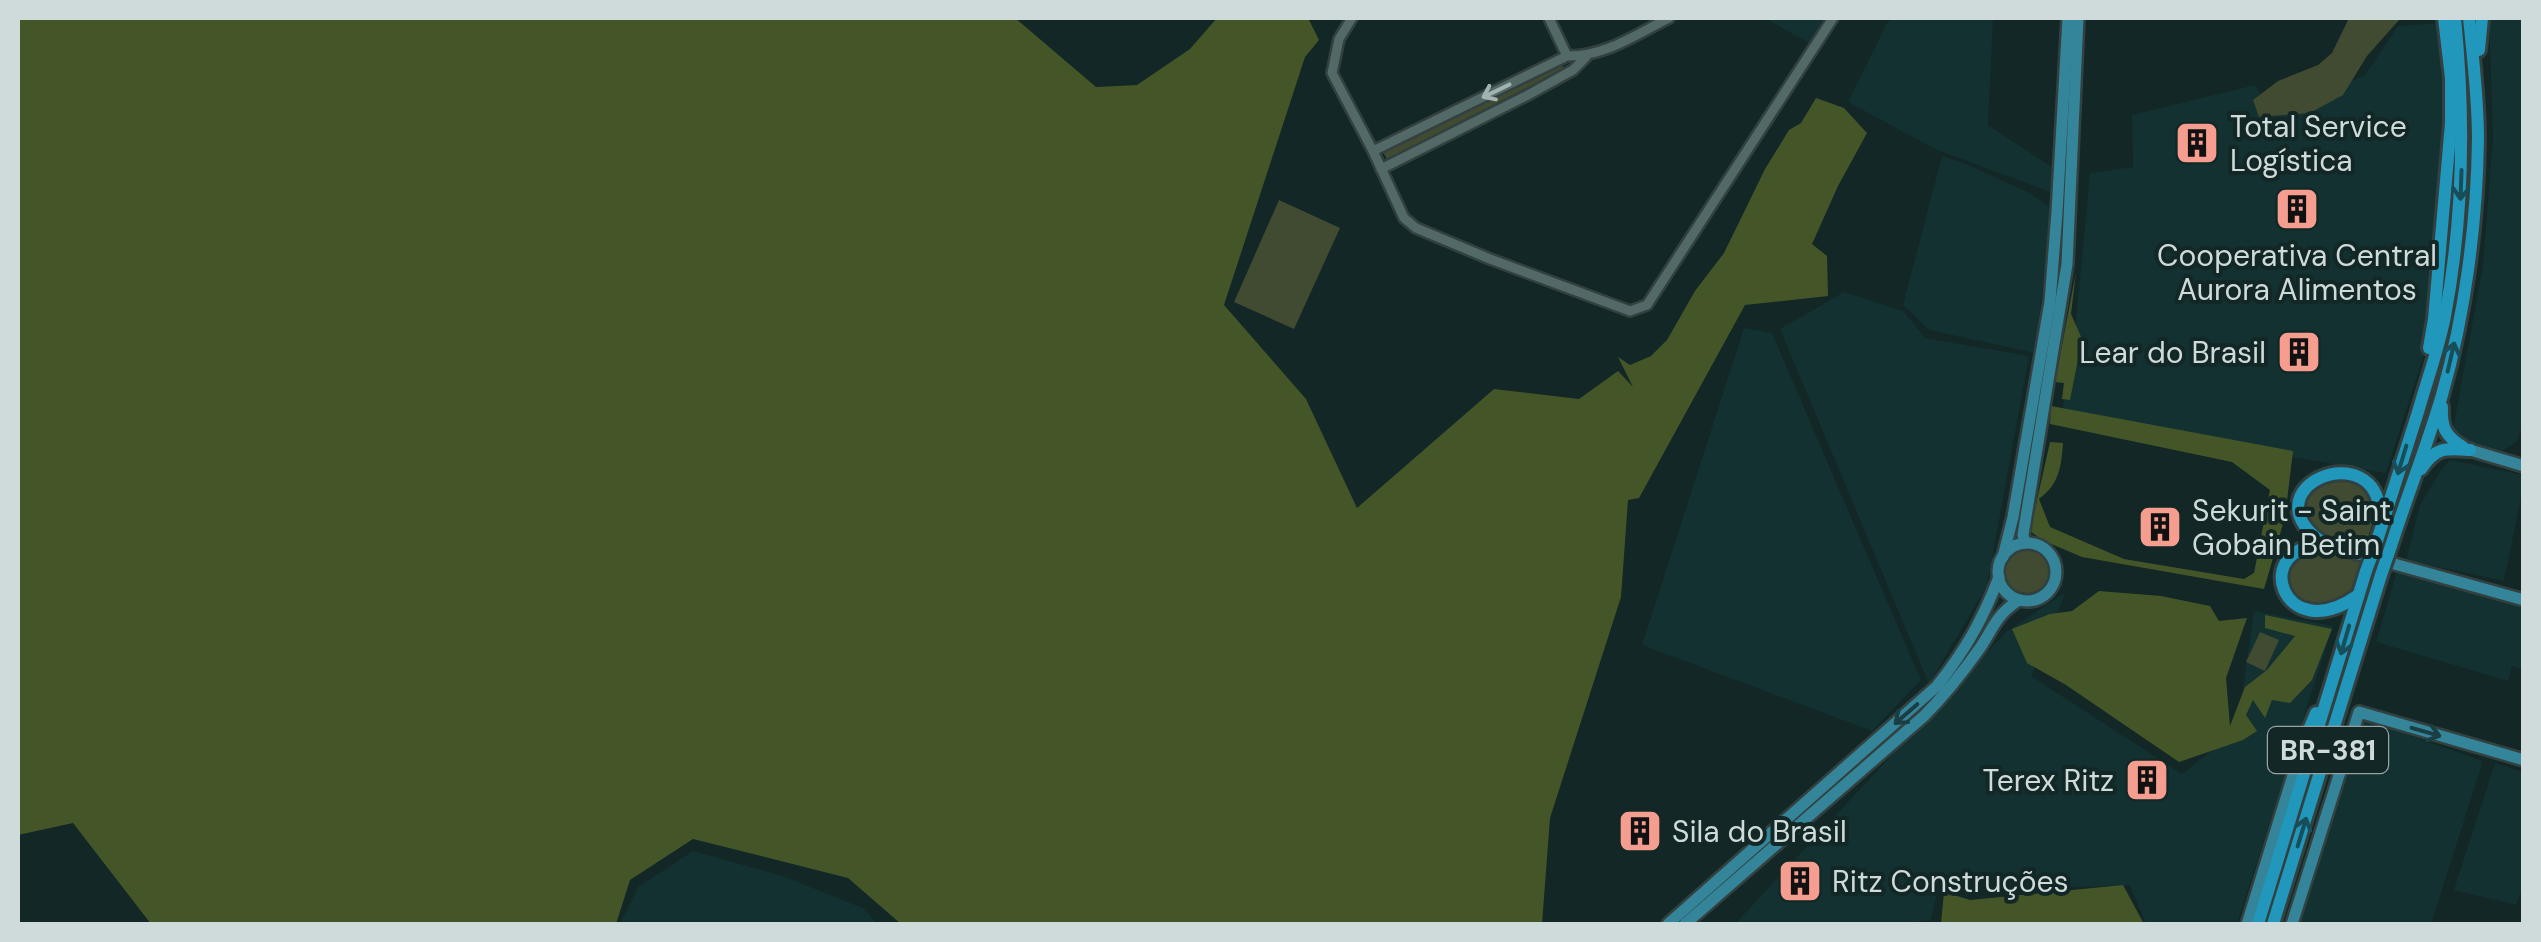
<svg xmlns="http://www.w3.org/2000/svg" width="2541" height="942" font-family="'DM Sans',sans-serif">
<rect width="100%" height="100%" fill="#122726"/>
<g fill="#123130">
<path d="M1765 18H1824L1809 43Z"/>
<path d="M1893 18H1993L1988 125 2052 167 2053 193 1935 149 1848 102 1887 23Z"/>
<path d="M2489 18H2523L2524 384 2521 429 2517 441 2503 451 2470 445 2453 429 2483 265 2493 137Z"/>
<path d="M2440 23 2446 102 2426 349 2386 473 2061 418 2074 341 2090 173 2133 167 2132 115 2255 85 2275 117 2365 75 2398 26Z"/>
<path d="M1942 156 1964 163 2030 193 2052 209 2035 353 1929 330 1903 305Z"/>
<path d="M1844 292 1903 311 1925 338 2029 356 1987 586 1929 684 1780 329Z"/>
<path d="M1744 328 1772 333 1921 680 1872 731 1642 645Z"/>
<path d="M2450 460 2523 475V487L2504 581 2406 560 2420 505 2441 470Z"/>
<path d="M2398 568 2523 605V669L2512 666 2508 681 2376 642Z"/>
<path d="M2066 592 2031 676 2182 774 2237 731 2254 611 2333 626 2237 924H2146L2130 885 1937 892 1931 920 1895 924H1735L2006 632Z"/>
<path d="M2360 718 2483 761 2431 924H2295Z"/>
<path d="M2495 763 2523 772V885L2516 905 2454 890Z"/>
<path d="M693 851 783 876 863 908 877 924H620L638 887Z"/>
</g>
<g fill="#404b31">
<path d="M2349 18H2426L2399 20 2367 56 2343 95 2310 113 2259 117 2253 100 2278 81 2318 65 2332 53Z"/>
<path d="M1560 62 1564 69 1387 159 1383 152Z"/>
<path d="M1279 200 1340 228 1294 329 1234 302Z"/>
<path d="M2332 478C2361 480 2365 483 2377 509L2365 547C2331 539 2319 543 2302 510L2308 491Z"/>
<circle cx="2027" cy="570" r="23"/>
<path d="M2325 551 2362 562 2351 595 2316 608 2298 603 2288 589 2286 570 2295 557Z"/>
<path d="M2260 632 2279 640 2265 671 2246 662Z"/>
</g>
<g fill="#445628">
<path d="M18 18H1015L1096 87 1137 85 1190 49 1217 18H1308L1319 40 1305 57 1224 305 1306 399 1357 508 1494 389 1579 399 1618 371 1633 387 1618 357 1630 365 1651 356 1667 340 1695 291 1724 253 1765 169 1789 130 1801 123 1816 98 1844 108 1867 133 1838 186 1812 244 1827 256 1828 296 1745 305 1639 498 1628 500 1621 597 1550 818 1542 924H901L848 878 693 839 630 880 616 924H151L73 823 18 835Z"/>
<path d="M2076 272 2071 314 2082 339 2070 400 2062 399 2064 383 2055 382Z"/>
<path d="M2051 406 2293 451 2285 517 2264 589 2082 557 2042 540 2030 531 2050 442 2063 443C2061 467 2060 483 2039 499L2050 527 2124 559 2244 579 2254 573 2270 490 2232 462 2050 424Z"/>
<path d="M2099 591 2161 596 2210 606 2219 621 2247 618 2226 678 2230 726 2245 687 2267 670 2295 636 2265 628V615L2332 629 2312 680 2290 703 2272 700 2265 718 2253 700 2246 715 2257 731 2243 740 2179 762 2066 685 2027 663 2012 629 2050 614 2072 611Z"/>
<path d="M2123 885 2144 924H1938L1941 923 1944 892 1970 900Z"/>
</g>
<g fill="none" stroke-linecap="round" stroke-linejoin="round">
<defs>
<g id="minor">
<path d="M1352 18 1339 39 1332 73 1373 151 1404 218 1416 228 1490 259 1630 311 1647 305 1833 18"/>
<path d="M1549 18 1567 56"/>
<path d="M1373 151 1567 56C1604 57 1637 34 1669 18"/>
<path d="M1381 169 1526 96 1573 70 1586 57"/>
</g>
<g id="major">
<path d="M2470 450 2524 466"/>
<path d="M2025 543 2023 535 2067 264 2078 18"/>
<circle cx="2027" cy="572" r="29"/>
<path d="M2326 545 2524 600"/>
<path d="M2003 557 2013 517 2050 302 2057 212 2068 18"/>
<path d="M1668 924 1937 686C1966 649 1982 621 1999 577"/>
<path d="M1685 924 1924 716C1945 695 1963 672 1980 648 1994 627 1996 615 2019 600"/>
<path d="M2247 924 2302 746"/>
<path d="M2292 924 2359 712 2524 760"/>
</g>
<g id="highway">
<path d="M2479 50 2482 18"/>
<path d="M2429 348 2434 319 2451 123V78L2444 18"/>
<path d="M2442 407C2441 427 2445 436 2463 447"/>
<path d="M2421 469C2436 447 2445 448 2470 450"/>
<path d="M2376 544C2390 500 2404 456 2418 412 2427 380 2439 348 2445 316 2464 216 2465 118 2455 18"/>
<path d="M2326 545C2240 488 2381 431 2380 518"/>
<path d="M2326 545C2248 544 2282 649 2357 596"/>
<path d="M2391 546C2407 496 2427 446 2442 395 2465 315 2477 222 2478 139 2478 98 2473 58 2469 18"/>
<path d="M2302 746 2316 713"/>
<path d="M2258 924 2366 571"/>
<path d="M2273 924 2381 575"/>
</g>
</defs>
<use href="#minor" stroke="#324140" stroke-width="14"/>
<use href="#major" stroke="#324140" stroke-width="16"/>
<use href="#highway" stroke="#324140" stroke-width="18"/>
<use href="#minor" stroke="#526967" stroke-width="9"/>
<use href="#major" stroke="#348599" stroke-width="11"/>
<use href="#highway" stroke="#2097bb" stroke-width="12"/>
<defs>
<g id="highway-bridge">
<path d="M2366 571 2376 544"/>
<path d="M2381 575 2391 546"/>
</g>
</defs>
<use href="#highway-bridge" stroke="#324140" stroke-width="18" stroke-linecap="butt"/>
<use href="#highway-bridge" stroke="#2097bb" stroke-width="12"/>
</g>
<defs><path id="oneway-shaft" d="M-6 0H5M1.5-3L5.5 0L1.5 3" fill="none" stroke-width="1.6" stroke-linecap="round" stroke-linejoin="round" transform="scale(2.5)"/></defs>
<use stroke="#a3b3b2" href="#oneway-shaft" transform="translate(1496 91) rotate(154)"/>
<g stroke="#174e5a">
<use href="#oneway-shaft" transform="translate(2461 185) rotate(92)"/>
<use href="#oneway-shaft" transform="translate(2451 357) rotate(-77)"/>
<use href="#oneway-shaft" transform="translate(2402 460) rotate(107)"/>
<use href="#oneway-shaft" transform="translate(2345 640) rotate(106)"/>
<use href="#oneway-shaft" transform="translate(2302 832) rotate(-73)"/>
</g>
<g stroke="#1a3e43">
<use href="#oneway-shaft" transform="translate(1906 714) rotate(139)"/>
<use href="#oneway-shaft" transform="translate(2426 732) rotate(16)"/>
</g>
<defs>
<symbol id="building-square" viewBox="-11 -11 22 22"><rect x="-9" y="-9" width="18" height="18" rx="4" fill="#f59d8f" stroke="#122726"/><path d="M-4-6H4V6H1V3H-1V6H-4ZM-2.5-4.3h1.7v1.8h-1.7ZM.8-4.3h1.7v1.8H.8ZM-2.5-1h1.7V.8h-1.7ZM.8-1h1.7V.8H.8Z" fill="#111"/></symbol>
</defs>
<g fill-rule="evenodd">
<use href="#building-square" x="2172" y="118" width="50" height="50"/>
<use href="#building-square" x="2272" y="184" width="50" height="50"/>
<use href="#building-square" x="2274" y="327" width="50" height="50"/>
<use href="#building-square" x="2135" y="502" width="50" height="50"/>
<use href="#building-square" x="2122" y="755" width="50" height="50"/>
<use href="#building-square" x="1615" y="806" width="50" height="50"/>
<use href="#building-square" x="1775" y="856" width="50" height="50"/>
</g>
<g text-anchor="middle" dominant-baseline="central" stroke-width="8" stroke-linejoin="round" paint-order="stroke">
<rect fill="#122726" stroke="#96a5a4" stroke-width="2.5" x="2268" y="727" width="120" height="46" rx="8"/>
<g font-size="28" font-weight="bold" fill="#cfdbda">
<text x="2328" y="750">BR-381</text>
</g>
<g font-size="30" fill="#cfdbda" stroke="#122726" text-anchor="start">
<text x="2230" y="126">Total Service<tspan x="2230" dy="34">Logística</tspan></text>
<text x="2297" y="255" text-anchor="middle">Cooperativa Central<tspan x="2297" dy="34">Aurora Alimentos</tspan></text>
<text x="2266" y="352" text-anchor="end">Lear do Brasil</text>
<text x="2192" y="510">Sekurit - Saint<tspan x="2192" dy="34">Gobain Betim</tspan></text>
<text x="2114" y="780" text-anchor="end">Terex Ritz</text>
<text x="1672" y="831">Sila do Brasil</text>
<text x="1832" y="881">Ritz Construções</text>
</g>
</g>
<rect width="2541" height="942" fill="none" stroke="#cfdbda" stroke-width="40"/>
</svg>
